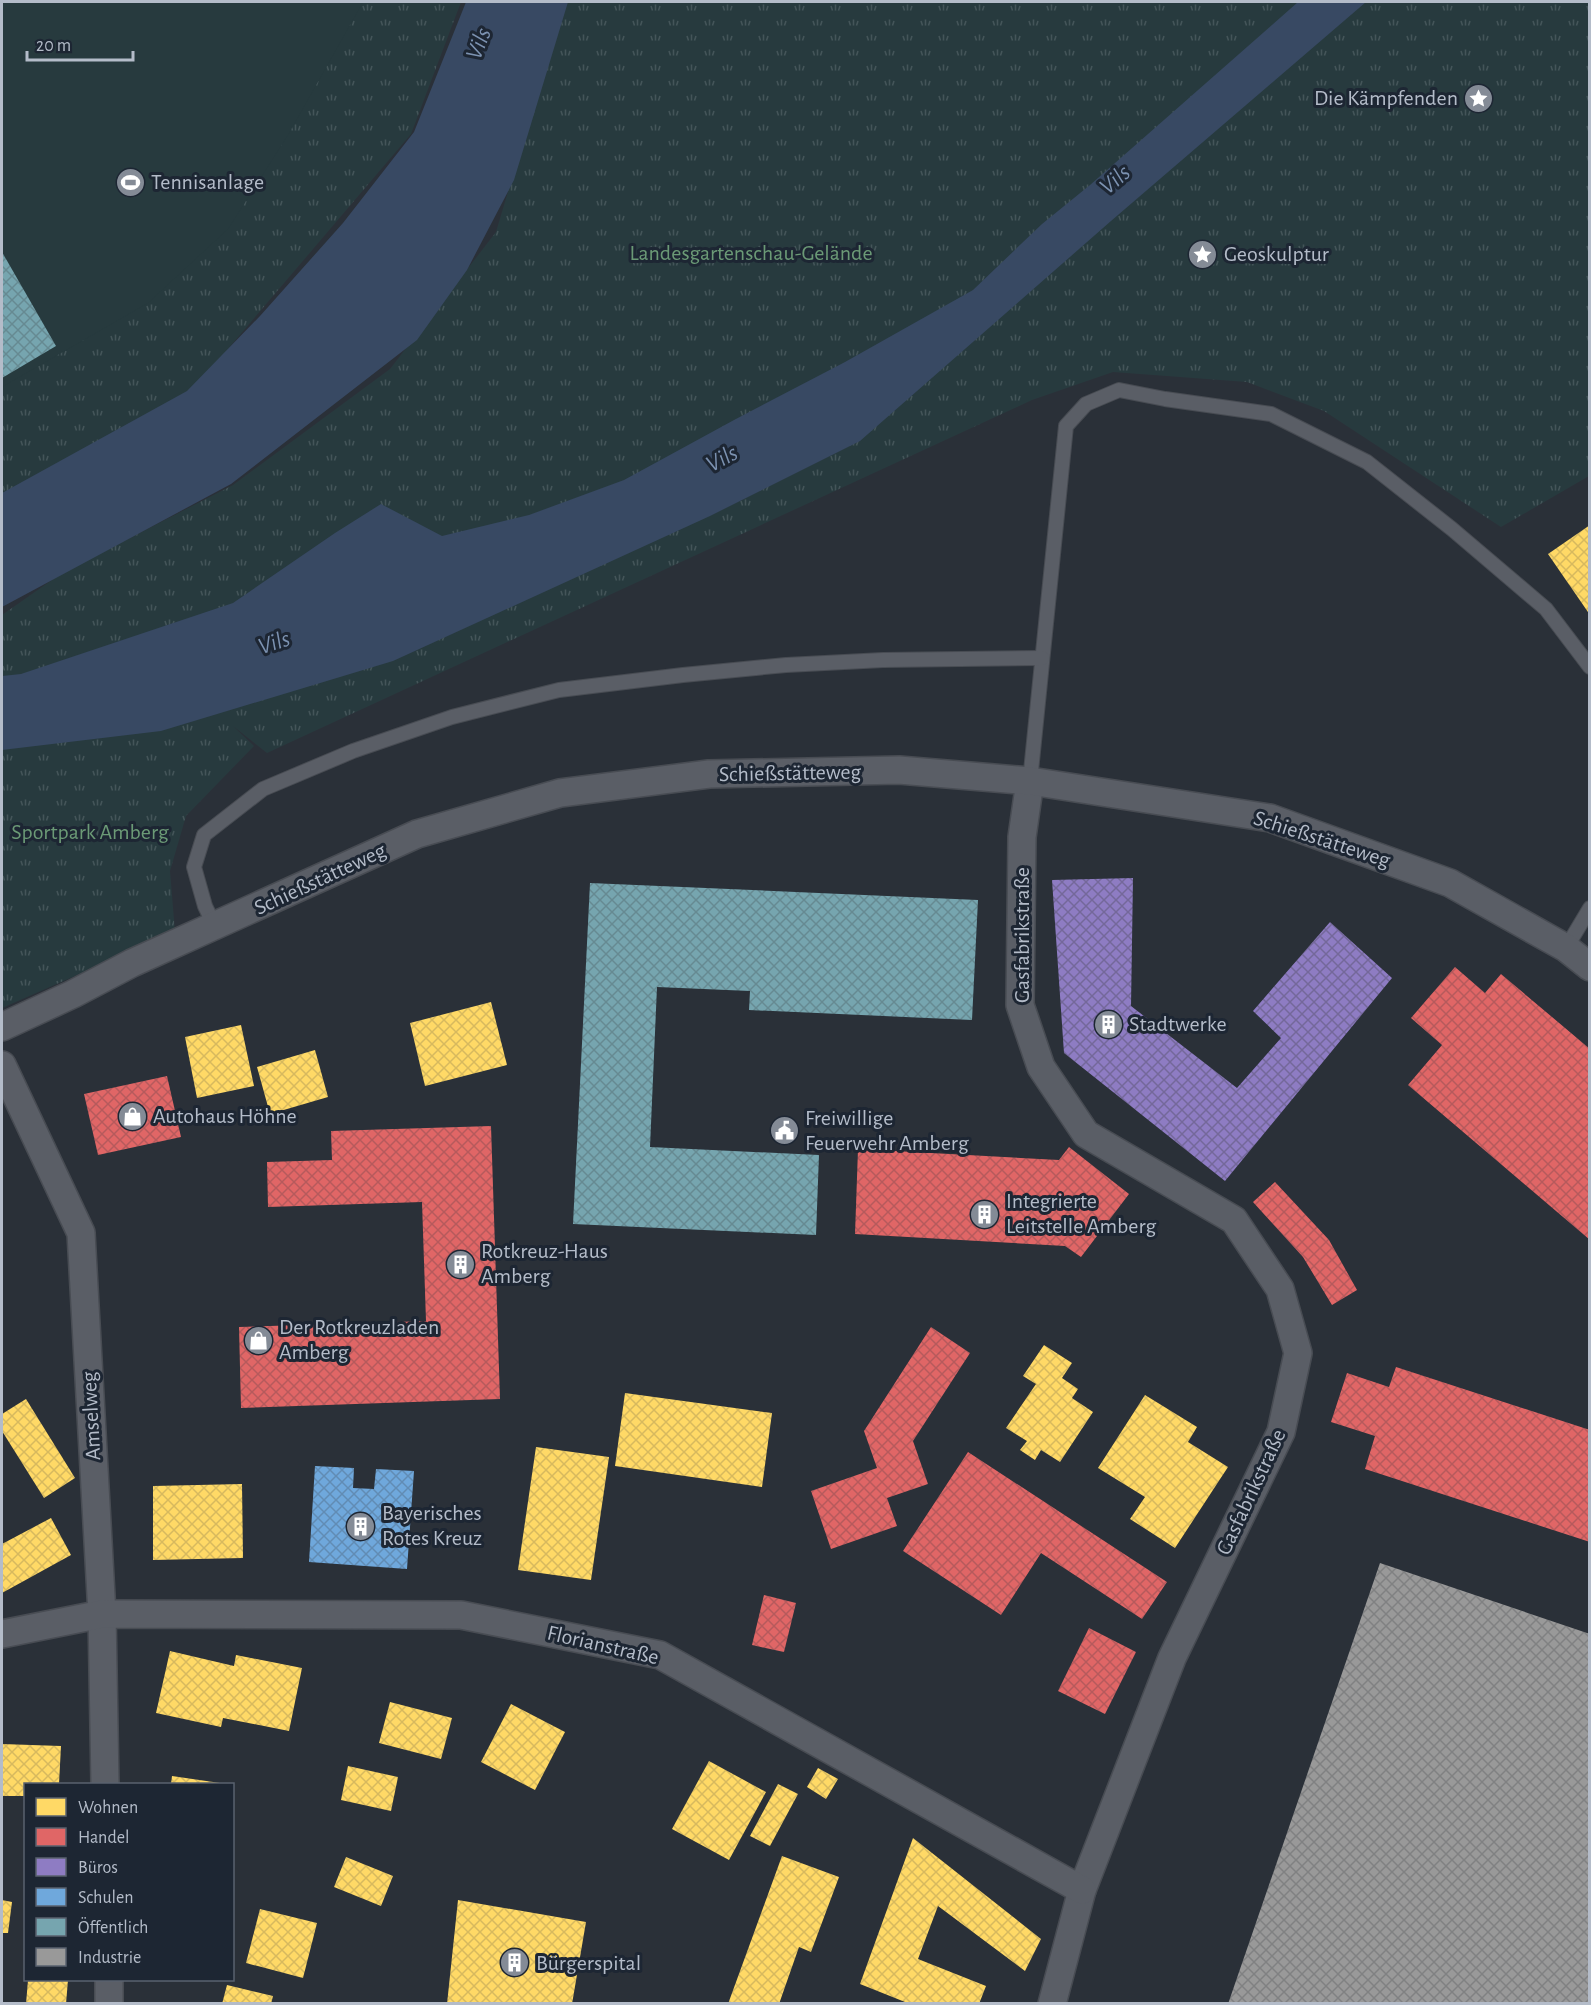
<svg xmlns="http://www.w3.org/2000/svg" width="1591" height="2005" font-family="'Alegreya Sans',sans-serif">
<defs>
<pattern id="park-tufts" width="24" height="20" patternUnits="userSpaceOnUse" patternTransform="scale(1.5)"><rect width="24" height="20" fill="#273a3e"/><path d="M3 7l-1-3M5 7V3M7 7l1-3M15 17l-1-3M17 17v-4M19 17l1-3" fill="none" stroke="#445559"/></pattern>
<pattern id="homes-cross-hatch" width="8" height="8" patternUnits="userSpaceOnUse" patternTransform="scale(1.5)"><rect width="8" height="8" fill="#ffd966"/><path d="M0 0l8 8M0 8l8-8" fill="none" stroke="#d7b95e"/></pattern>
<pattern id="shops-cross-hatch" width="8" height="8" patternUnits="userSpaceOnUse" patternTransform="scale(1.5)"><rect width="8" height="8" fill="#e06666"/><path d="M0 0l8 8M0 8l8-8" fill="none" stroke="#b65a5c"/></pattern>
<pattern id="offices-cross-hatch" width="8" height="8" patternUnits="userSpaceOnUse" patternTransform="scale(1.5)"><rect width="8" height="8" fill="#8e7cc3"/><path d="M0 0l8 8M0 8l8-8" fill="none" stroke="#74689a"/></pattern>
<pattern id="schools-cross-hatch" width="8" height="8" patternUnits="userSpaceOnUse" patternTransform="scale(1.5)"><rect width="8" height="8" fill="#6fa8dc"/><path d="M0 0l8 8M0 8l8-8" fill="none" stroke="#618cb4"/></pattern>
<pattern id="public-cross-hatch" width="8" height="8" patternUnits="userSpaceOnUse" patternTransform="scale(1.5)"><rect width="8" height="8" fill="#76a5af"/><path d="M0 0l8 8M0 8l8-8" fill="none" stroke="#668a92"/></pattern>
<pattern id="industry-cross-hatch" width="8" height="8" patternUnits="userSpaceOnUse" patternTransform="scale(1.5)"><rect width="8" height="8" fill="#999"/><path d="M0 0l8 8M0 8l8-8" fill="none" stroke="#808182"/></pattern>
</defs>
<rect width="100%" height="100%" fill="#2a3038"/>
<g fill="url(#park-tufts)">
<path d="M2 2H461L411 134 193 390 2 496Z"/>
<path d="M565 2H1589V476L1501 527 1324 411 1247 382 1113 372 1032 400 267 753 233 726 254 746 186 816 170 871 175 932 2 1008V615L62 573 233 485 390 369 496 232Z"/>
</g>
<path fill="#273a3e" d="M2 2H363L288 135 228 229 148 303 2 387Z"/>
<g fill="#384963">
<path d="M466 2H568L514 180 467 270 417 340 231 484 2 607V493L187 391 260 316 343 223 414 132Z"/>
<path d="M1298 2H1366L1111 221 860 441 710 516 393 661 161 731 2 750V676L21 674 233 603 335 533 381 504 442 536 529 515 624 480 734 420 845 362 973 290 1042 224 1090 185Z"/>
</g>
<g fill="url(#homes-cross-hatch)">
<path d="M1590 525V615L1548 554Z"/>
<path d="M491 1002 507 1065 425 1086 410 1023Z"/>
<path d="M241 1025 254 1086 197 1098 185 1037Z"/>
<path d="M315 1050 328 1097 270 1114 257 1067Z"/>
<path d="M1044 1345 1072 1363 1062 1378 1078 1389 1072 1398 1093 1412 1060 1462 1041 1450 1035 1460 1020 1450 1027 1441 1006 1428 1036 1384 1023 1376Z"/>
<path d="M625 1393 772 1413 762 1487 615 1466Z"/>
<path d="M1145 1395 1197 1427 1188 1442 1228 1467 1175 1548 1130 1519 1145 1497 1098 1468Z"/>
<path d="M26 1399 75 1478 44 1498 2 1431V1414Z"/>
<path d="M536 1447 609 1457 591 1580 518 1570Z"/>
<path d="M242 1484 243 1558 153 1560V1486Z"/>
<path d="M51 1518 71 1555 2 1593V1544Z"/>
<path d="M170 1651 234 1666 236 1655 302 1668 289 1731 223 1718 221 1727 156 1713Z"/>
<path d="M390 1702 452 1718 441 1759 379 1743Z"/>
<path d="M511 1704 565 1732 535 1790 481 1762Z"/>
<path d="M2 1744 61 1746 59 1784H26V1796H2Z"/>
<path d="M709 1761 766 1792 729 1860 672 1829Z"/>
<path d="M348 1766 398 1777 391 1811 341 1800Z"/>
<path d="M818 1768 838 1779 826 1799 807 1787Z"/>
<path d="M172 1776 220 1783 219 1784H171Z"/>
<path d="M778 1784 798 1794 770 1846 750 1836Z"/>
<path d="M913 1838 1041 1939 1025 1971 938 1906 918 1959 986 1986 979 2004H910L860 1984Z"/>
<path d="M782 1856 839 1877 811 1952 799 1947 779 2004H728Z"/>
<path d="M346 1857 393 1876 381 1906 334 1887Z"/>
<path d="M2 1900 12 1902 8 1933H2Z"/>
<path d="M458 1900 586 1922 572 2004H447Z"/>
<path d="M260 1909 317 1923 303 1978 246 1963Z"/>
<path d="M28 1980H68L66 2004H26Z"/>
<path d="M227 1985 273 1996 271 2004H222Z"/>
</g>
<g fill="url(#shops-cross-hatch)">
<path d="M1455 967 1485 993 1501 974 1590 1049V1240L1408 1085 1442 1045 1411 1018Z"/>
<path d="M167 1076 181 1137 98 1155 84 1094Z"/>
<path d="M491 1126 500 1399 241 1408 239 1327 426 1321 422 1202 268 1207 267 1162 332 1160 331 1131Z"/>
<path d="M1069 1147 1129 1194 1081 1257 1065 1246 855 1234 858 1149 1059 1160Z"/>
<path d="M1275 1182 1329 1240 1357 1290 1332 1305 1303 1257 1253 1202Z"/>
<path d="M931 1327 970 1353 913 1441 928 1484 887 1498 897 1526 831 1549 811 1491 877 1468 864 1431Z"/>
<path d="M1396 1367 1590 1430V1542L1365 1469 1375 1436 1331 1422 1347 1373 1389 1387Z"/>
<path d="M968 1452 1167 1582 1142 1619 1041 1553 1001 1615 903 1551Z"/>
<path d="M764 1595 796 1603 784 1652 752 1645Z"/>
<path d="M1089 1628 1136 1652 1105 1714 1058 1691Z"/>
</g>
<path fill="url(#offices-cross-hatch)" d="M1133 878 1131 1006 1237 1088 1281 1038 1253 1011 1330 922 1392 978 1225 1181 1064 1053 1052 880Z"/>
<path fill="url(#schools-cross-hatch)" d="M315 1466 354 1468 353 1488 374 1489 376 1469 414 1471 407 1569 309 1562Z"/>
<g fill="url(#public-cross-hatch)">
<path d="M2 252 56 346 2 378Z"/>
<path d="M590 883 978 900 972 1020 749 1010 750 991 657 987 650 1147 819 1155 816 1235 573 1224Z"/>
</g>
<path fill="url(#industry-cross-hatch)" d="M1380 1563 1590 1634V1999L1588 2004H1228Z"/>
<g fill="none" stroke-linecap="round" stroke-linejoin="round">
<defs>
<g id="lane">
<path d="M1030 781 1066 426 1086 404 1119 390 1165 399 1271 414 1367 462 1452 529 1546 609 1590 667"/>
<path d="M215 927 205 906 194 867 204 835 263 789 353 751 452 717 559 690 683 675 786 665 883 660 1042 658"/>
<path d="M1566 948 1590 908"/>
</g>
<g id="street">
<path d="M1030 781 1022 837 1020 1005 1041 1067 1086 1134 1234 1220 1280 1289 1298 1353 1281 1432 1172 1658 1082 1890 1052 2004"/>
<path d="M2 1027 73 994 132 963 417 834 560 793 709 774 899 770 1030 781 1270 818 1450 883 1566 948 1590 967"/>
<path d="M2 1065 81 1233 102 1614 105 1784"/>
<path d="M2 1634 102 1614 461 1615 660 1655 1082 1890"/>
<path d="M109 1980V2004"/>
</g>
</defs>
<use href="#lane" stroke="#484c53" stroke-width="16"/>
<use href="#street" stroke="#484c53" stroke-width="30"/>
<use href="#lane" stroke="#5a5e66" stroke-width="14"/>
<use href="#street" stroke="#5a5e66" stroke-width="27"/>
</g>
<defs>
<symbol id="sight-disc" viewBox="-11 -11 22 22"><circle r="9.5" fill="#848b96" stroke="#1d2633"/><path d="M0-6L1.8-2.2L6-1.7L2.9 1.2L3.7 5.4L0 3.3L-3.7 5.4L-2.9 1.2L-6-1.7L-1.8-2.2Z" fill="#fff"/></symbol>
<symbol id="stadium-disc" viewBox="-11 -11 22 22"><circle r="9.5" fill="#848b96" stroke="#1d2633"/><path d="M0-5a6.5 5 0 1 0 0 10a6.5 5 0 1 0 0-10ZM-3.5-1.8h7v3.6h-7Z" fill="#fff"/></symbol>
<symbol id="building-disc" viewBox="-11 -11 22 22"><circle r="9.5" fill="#848b96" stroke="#1d2633"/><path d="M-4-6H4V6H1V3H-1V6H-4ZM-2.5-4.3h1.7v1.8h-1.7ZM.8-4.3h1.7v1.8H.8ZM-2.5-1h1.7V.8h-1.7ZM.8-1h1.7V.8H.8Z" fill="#fff"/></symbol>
<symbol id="shop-disc" viewBox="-11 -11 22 22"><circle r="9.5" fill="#848b96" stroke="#1d2633"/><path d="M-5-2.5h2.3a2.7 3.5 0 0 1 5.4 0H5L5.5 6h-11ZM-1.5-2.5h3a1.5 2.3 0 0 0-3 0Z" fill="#fff"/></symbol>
<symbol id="civic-disc" viewBox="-11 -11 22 22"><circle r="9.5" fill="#848b96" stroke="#1d2633"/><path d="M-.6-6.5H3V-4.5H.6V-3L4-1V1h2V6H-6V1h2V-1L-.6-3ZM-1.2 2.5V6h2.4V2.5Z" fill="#fff"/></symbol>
</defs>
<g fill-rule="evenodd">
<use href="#sight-disc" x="1462" y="82" width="33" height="33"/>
<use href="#stadium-disc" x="114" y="166" width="33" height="33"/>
<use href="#sight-disc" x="1186" y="238" width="33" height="33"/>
<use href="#building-disc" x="1092" y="1008" width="33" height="33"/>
<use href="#shop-disc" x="116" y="1100" width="33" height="33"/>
<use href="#civic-disc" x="768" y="1114" width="33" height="33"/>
<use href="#building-disc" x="968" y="1198" width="33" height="33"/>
<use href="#building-disc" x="444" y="1248" width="33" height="33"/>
<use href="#shop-disc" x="242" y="1324" width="33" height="33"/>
<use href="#building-disc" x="344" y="1510" width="33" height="33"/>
<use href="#building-disc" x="498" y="1946" width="33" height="33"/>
</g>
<g text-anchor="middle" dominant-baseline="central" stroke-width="6" stroke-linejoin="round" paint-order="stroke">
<g font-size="22" fill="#b4bcc9" stroke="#1d2633" text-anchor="start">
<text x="1458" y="98" text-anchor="end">Die Kämpfenden</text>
<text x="151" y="182">Tennisanlage</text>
<text x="1224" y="254">Geoskulptur</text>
<text x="1129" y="1024">Stadtwerke</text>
<text x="153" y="1116">Autohaus Höhne</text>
<text x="805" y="1118">Freiwillige<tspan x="805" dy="25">Feuerwehr Amberg</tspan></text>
<text x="1006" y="1201">Integrierte<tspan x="1006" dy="25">Leitstelle Amberg</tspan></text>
<text x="481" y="1251">Rotkreuz-Haus<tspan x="481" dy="25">Amberg</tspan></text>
<text x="279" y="1327">Der Rotkreuzladen<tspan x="279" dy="25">Amberg</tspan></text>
<text x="382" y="1513">Bayerisches<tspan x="382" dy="25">Rotes Kreuz</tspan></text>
<text x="536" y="1963">Bürgerspital</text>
</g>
<g font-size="22" fill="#6b9a76" stroke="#1d2633">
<text x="751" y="253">Landesgartenschau-Gelände</text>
<text x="90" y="832">Sportpark Amberg</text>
</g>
<g font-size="22" fill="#b4bcc9" stroke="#1d2633">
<text transform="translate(790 773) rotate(-1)">Schießstätteweg</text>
<text transform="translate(1322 839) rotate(18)">Schießstätteweg</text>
<text transform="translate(320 879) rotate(-25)">Schießstätteweg</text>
<text transform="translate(1022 935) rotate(-90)">Gasfabrikstraße</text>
<text transform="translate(91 1416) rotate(-93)">Amselweg</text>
<text transform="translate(1251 1492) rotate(-65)">Gasfabrikstraße</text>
<text transform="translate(603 1645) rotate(13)">Florianstraße</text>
</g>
<g font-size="24" font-style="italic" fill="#7c92b1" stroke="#1d2633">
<text transform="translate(479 44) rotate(-68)">Vils</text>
<text transform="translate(1115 180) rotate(-40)">Vils</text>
<text transform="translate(722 459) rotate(-28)">Vils</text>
<text transform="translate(274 643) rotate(-18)">Vils</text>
</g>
</g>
<rect width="1591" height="2005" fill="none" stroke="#b4bcc9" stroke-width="6"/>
<rect x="24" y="1783" width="210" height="198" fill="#1d2633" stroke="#59626f" stroke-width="1.5"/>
<rect x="36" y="1798" width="30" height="18" fill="#ffd966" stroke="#59626f" stroke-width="1.5"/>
<text x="78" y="1813" font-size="18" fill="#b4bcc9">Wohnen</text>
<rect x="36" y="1828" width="30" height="18" fill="#e06666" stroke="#59626f" stroke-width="1.5"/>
<text x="78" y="1843" font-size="18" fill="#b4bcc9">Handel</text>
<rect x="36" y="1858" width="30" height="18" fill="#8e7cc3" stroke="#59626f" stroke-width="1.5"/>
<text x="78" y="1873" font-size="18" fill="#b4bcc9">Büros</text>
<rect x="36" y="1888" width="30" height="18" fill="#6fa8dc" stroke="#59626f" stroke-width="1.5"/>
<text x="78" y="1903" font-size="18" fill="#b4bcc9">Schulen</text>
<rect x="36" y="1918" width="30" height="18" fill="#76a5af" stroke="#59626f" stroke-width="1.5"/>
<text x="78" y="1933" font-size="18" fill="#b4bcc9">Öffentlich</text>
<rect x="36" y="1948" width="30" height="18" fill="#999999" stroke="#59626f" stroke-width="1.5"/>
<text x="78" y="1963" font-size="18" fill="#b4bcc9">Industrie</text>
<path d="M27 51v9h106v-9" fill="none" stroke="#b4bcc9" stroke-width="3"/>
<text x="36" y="51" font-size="18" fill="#b4bcc9" stroke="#1d2633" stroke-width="4.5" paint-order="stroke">20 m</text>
</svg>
